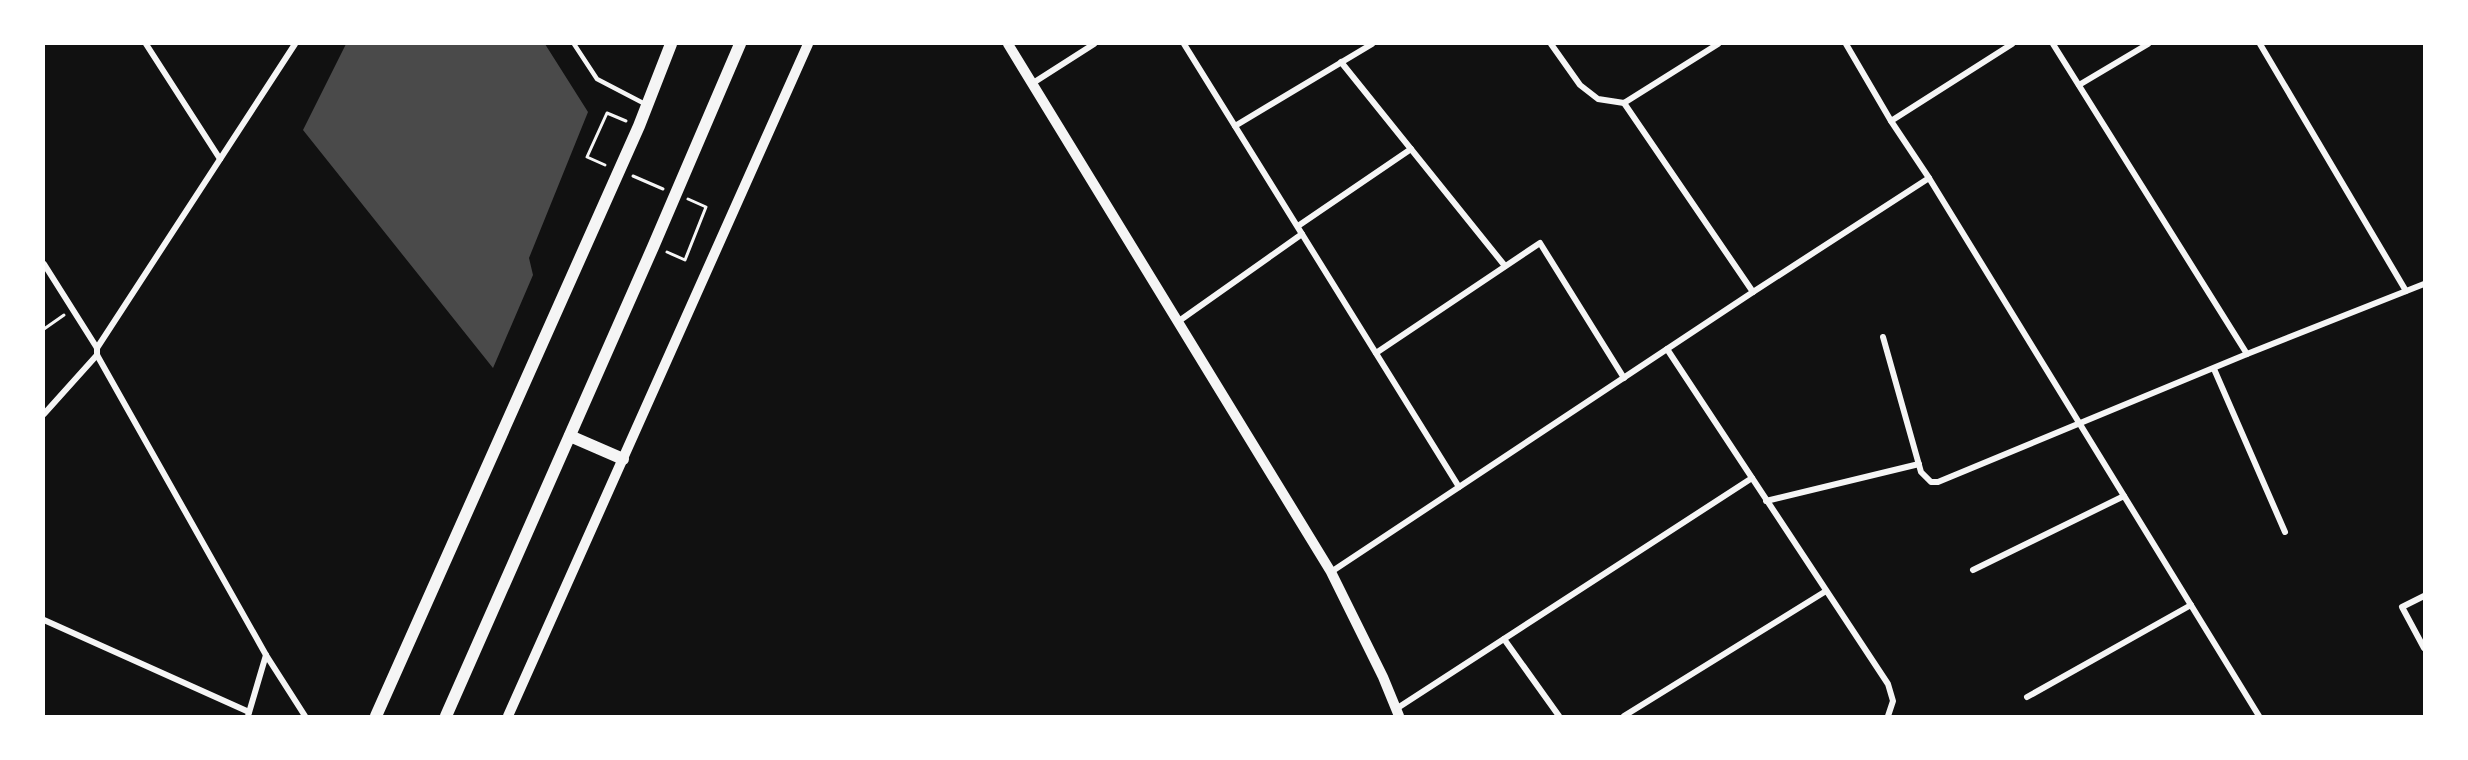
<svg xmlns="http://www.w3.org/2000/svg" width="2468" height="760" font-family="Karla,sans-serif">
<rect width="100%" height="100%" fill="#111"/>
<path fill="#4a4a4a" d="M346 44H545L588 112 529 258 533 275 493 368 303 130Z"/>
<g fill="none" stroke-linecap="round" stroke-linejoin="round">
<g stroke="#f5f5f5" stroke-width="3">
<path d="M605 165 587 157 607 113 626 121"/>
<path d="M633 176 663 189"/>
<path d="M667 252 685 260 706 207 688 199"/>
<path d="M44 329 64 315"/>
</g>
<path stroke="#f5f5f5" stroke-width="4.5" d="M574 44 597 79 645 104"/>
<g stroke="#f5f5f5" stroke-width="6">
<path d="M146 44 220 159"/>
<path d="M1184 44 1459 487"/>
<path d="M1551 44 1580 85 1598 99 1624 103 1718 44"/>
<path d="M1846 44 1891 121 1929 178 2259 716"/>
<path d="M2053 44 2247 354"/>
<path d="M2260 44 2406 291"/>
<path d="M1341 62 1505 266"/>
<path d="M1033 83 1094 44"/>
<path d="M2079 85 2148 44"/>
<path d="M1624 103 1753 292"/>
<path d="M1891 121 2012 44"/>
<path d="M1235 126 1372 44"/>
<path d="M1298 226 1411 149"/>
<path d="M44 264 97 348V355L266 655 305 716"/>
<path d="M1179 321 1302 234"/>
<path d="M1883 337 1921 472 1931 482H1938L2247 354 2424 284"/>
<path d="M97 348 295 44"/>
<path d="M1667 349 1888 684 1893 701 1888 716"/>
<path d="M1376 353 1540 243 1624 378"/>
<path d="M2214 369 2285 532"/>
<path d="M44 414 97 355"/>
<path d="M1766 501 1919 464"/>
<path d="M1973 570 2124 496"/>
<path d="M1331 572 1753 292 1929 178"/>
<path d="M2424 596 2402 607 2424 648"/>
<path d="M44 620 249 712"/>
<path d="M1504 639 1559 716"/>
<path d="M2027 697 2191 605"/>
<path d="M1396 709 1752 478"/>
<path d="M248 716 266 655"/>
<path d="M1624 716 1826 591"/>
</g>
<g stroke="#f5f5f5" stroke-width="10">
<path d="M1008 44 1331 572 1383 677 1399 716"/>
<path d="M508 716 808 44"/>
</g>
<g stroke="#f5f5f5" stroke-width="12">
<path d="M570 436 623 459"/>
<path d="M376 716 639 126 671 44"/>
<path d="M446 716 653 247 740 44"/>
</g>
</g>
<rect width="2468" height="760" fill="none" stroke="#ffffff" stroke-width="90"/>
</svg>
